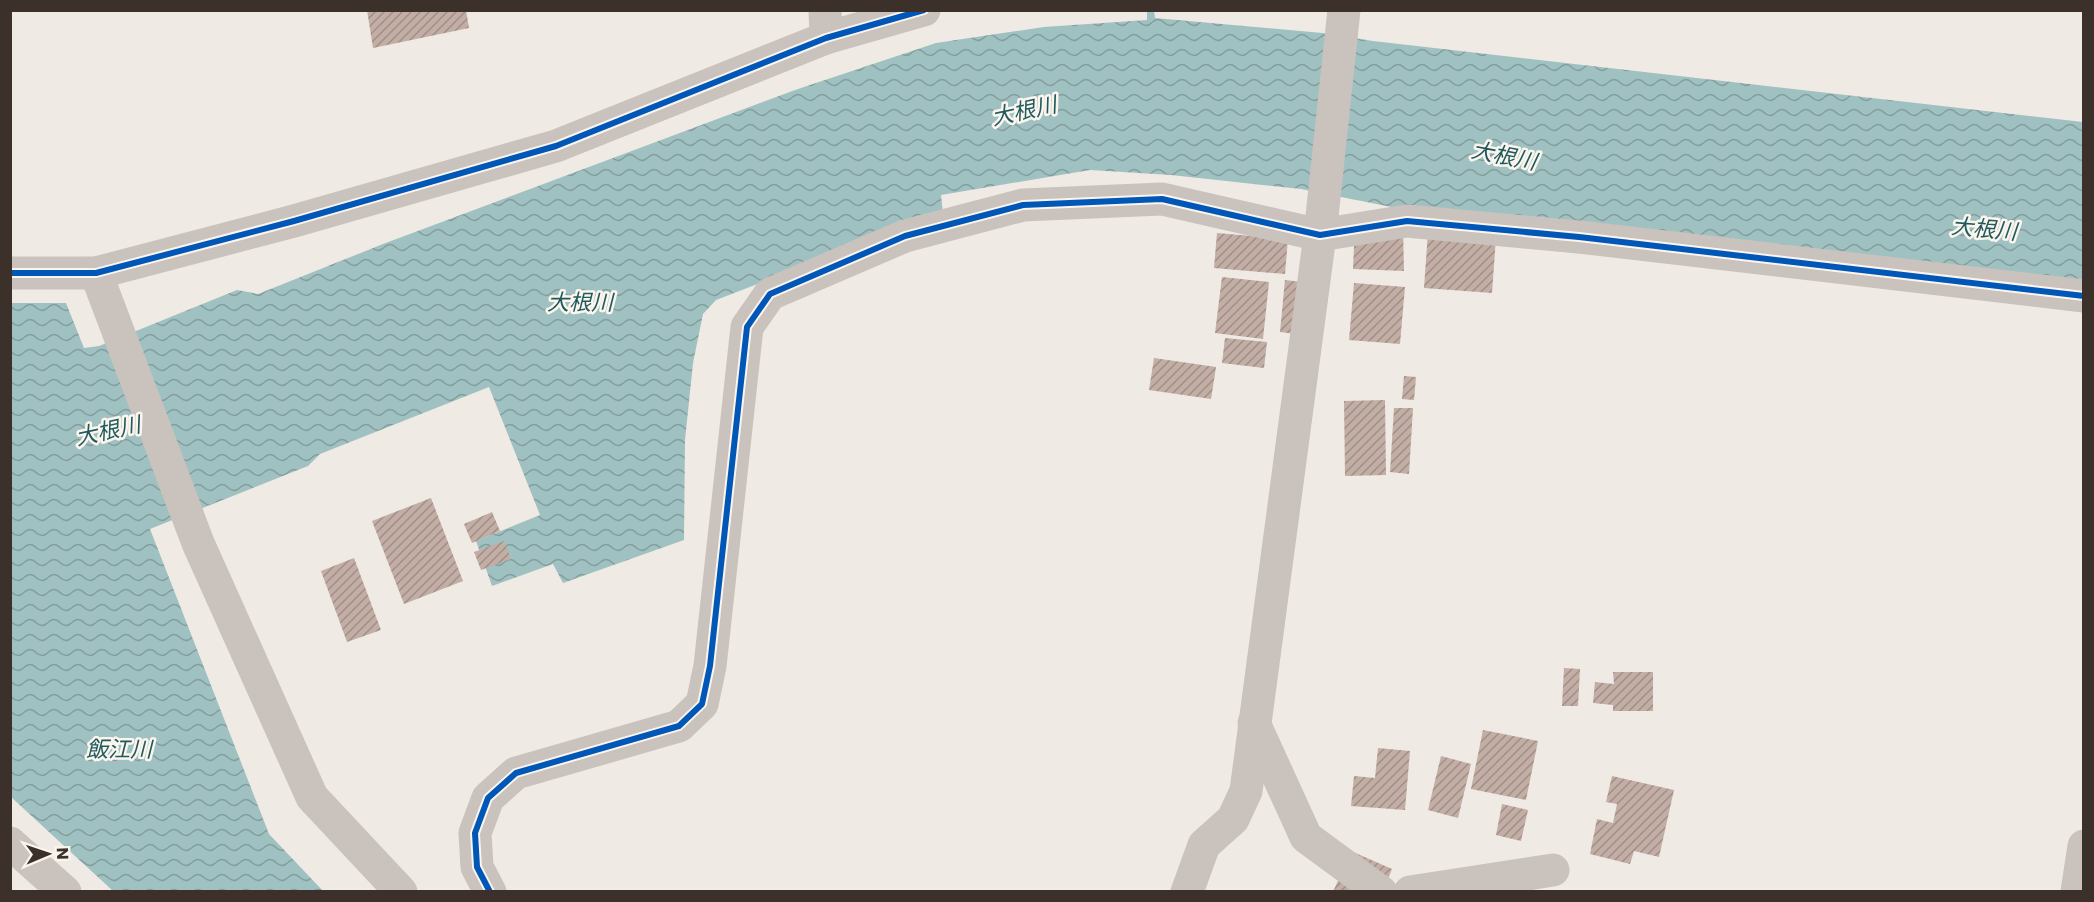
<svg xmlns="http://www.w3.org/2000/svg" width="2094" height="902" font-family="Poppins,'Noto Sans JP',sans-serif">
<defs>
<pattern id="water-waves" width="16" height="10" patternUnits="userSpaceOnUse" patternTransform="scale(1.5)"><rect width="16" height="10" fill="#a0c1c1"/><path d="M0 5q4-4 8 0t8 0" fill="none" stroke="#849d9d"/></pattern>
<pattern id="building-hatch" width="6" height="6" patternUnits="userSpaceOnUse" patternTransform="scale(1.5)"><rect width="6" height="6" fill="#c3aea6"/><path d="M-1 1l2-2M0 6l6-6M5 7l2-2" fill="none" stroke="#a08e87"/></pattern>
</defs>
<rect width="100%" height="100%" fill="#f0eae4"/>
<path fill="url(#water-waves)" d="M1147 11H1154L1155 18 1323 33 1373 41 2083 122V281L1512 231 1301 189 1171 175 1090 170 941 195 943 213 716 300 703 314 693 363 685 440 684 540 563 583 553 564 492 586 476 541 540 515 489 387 320 454 308 466 150 529 269 834 323 891H113L11 797 10 303H66L84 348 99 346 237 290 258 294 383 244 795 90 936 43 1044 27 1147 20Z"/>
<g fill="url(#building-hatch)">
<path d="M367 10H466L469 28 373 48Z"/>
<path d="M1355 224 1403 227 1404 271 1353 269Z"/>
<path d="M1428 232 1496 237 1492 293 1424 288Z"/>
<path d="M1217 233 1288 239 1285 274 1214 268Z"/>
<path d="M1222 277 1269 282 1263 339 1215 333Z"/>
<path d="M1285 280 1302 282 1296 334 1280 332Z"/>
<path d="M1354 283 1405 287 1400 344 1349 340Z"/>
<path d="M1225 338 1267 342 1264 368 1222 363Z"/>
<path d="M1154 358 1216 367 1211 399 1149 390Z"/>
<path d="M1404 376 1416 377 1414 400 1402 399Z"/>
<path d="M1385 400 1386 475 1345 476 1344 401Z"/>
<path d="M1394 408H1413L1409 474 1390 472Z"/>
<path d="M431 498 463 581 404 604 372 521Z"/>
<path d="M492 512 500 531 472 543 464 524Z"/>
<path d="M504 541 511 559 481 570 474 552Z"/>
<path d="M354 558 381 630 347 642 321 571Z"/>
<path d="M1564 668 1580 669 1578 706H1562Z"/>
<path d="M1613 672H1653V711H1613V705L1593 703 1595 682 1614 684Z"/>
<path d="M1483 730 1538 741 1526 800 1471 789Z"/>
<path d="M1378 748 1410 751 1405 810 1351 806 1354 776 1375 778Z"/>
<path d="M1441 756 1471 764 1458 818 1428 810Z"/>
<path d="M1612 776 1674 790 1659 857 1634 851 1630 864 1590 854 1597 819 1613 823 1617 804 1606 802Z"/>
<path d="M1502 804 1528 810 1521 841 1496 835Z"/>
<path d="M1351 851 1392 869 1383 892H1333Z"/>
</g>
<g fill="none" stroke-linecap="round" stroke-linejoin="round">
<g stroke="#c9c2bd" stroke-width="33">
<path d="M825 10 826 38"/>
<path d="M10 273H96L294 221 556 146 826 38 924 10"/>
<path d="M96 273 198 543 312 797 401 892"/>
<path d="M1254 723 1306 837 1381 892"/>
<path d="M10 843 65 892"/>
<path d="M490 892 477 867 475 833 488 798 516 773 679 726 702 704 710 666 747 327 770 294 905 236 1023 205 1162 199 1320 235 1407 221 1579 237 2084 296"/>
<path d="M1187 892 1204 845 1233 819 1246 791 1320 235 1344 10"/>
<path d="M1410 892 1553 870"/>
<path d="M2077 892 2084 846"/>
</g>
<defs>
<g id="cycleway">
<path d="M10 273H96L294 221 556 146 826 38 924 10"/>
<path d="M490 892 477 867 475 833 488 798 516 773 679 726 702 704 710 666 747 327 770 294 905 236 1023 205 1162 199 1320 235 1407 221 1579 237 2084 296"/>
</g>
</defs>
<use href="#cycleway" stroke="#fbf5ed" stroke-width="10"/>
<use href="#cycleway" stroke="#0057b8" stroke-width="6"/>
</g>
<g text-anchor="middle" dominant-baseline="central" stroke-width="5" stroke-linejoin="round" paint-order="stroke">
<g font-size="22" font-style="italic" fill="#1e5a5e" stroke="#fbf5ed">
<text transform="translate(1024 111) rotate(-12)">大根川</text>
<text transform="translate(1504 156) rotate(11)">大根川</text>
<text transform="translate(1984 229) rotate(5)">大根川</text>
<text x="580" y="302">大根川</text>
<text transform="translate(108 431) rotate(-12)">大根川</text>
<text x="119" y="749">飯江川</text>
</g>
</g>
<rect width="2094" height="902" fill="none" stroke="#3b302a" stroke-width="24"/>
<g transform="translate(48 854) rotate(88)" stroke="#fbf5ed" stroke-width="4.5" paint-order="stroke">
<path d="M0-4.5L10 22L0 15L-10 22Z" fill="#3b302a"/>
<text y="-9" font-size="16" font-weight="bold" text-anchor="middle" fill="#3b302a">N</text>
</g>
</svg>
